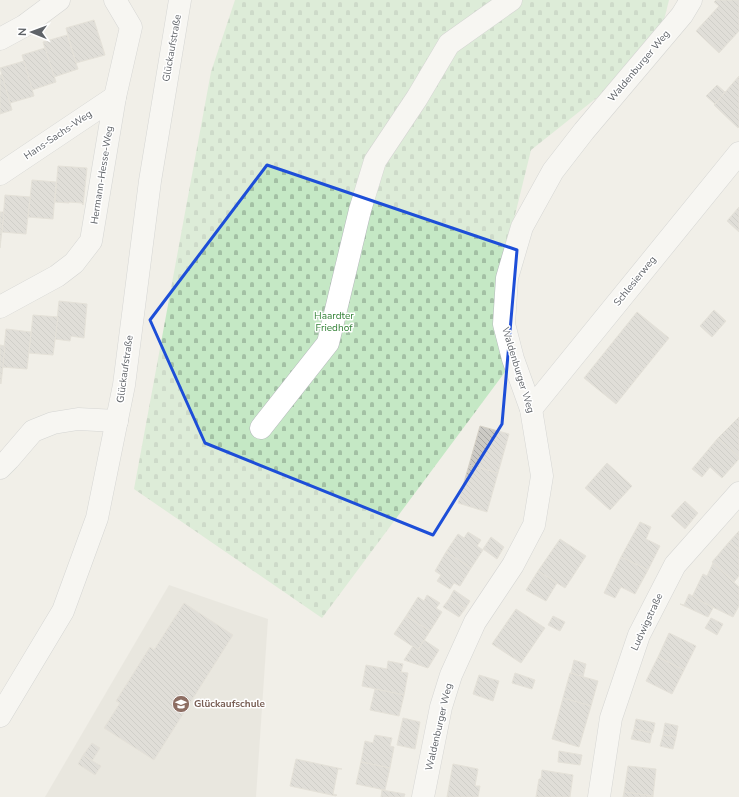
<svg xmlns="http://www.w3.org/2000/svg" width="739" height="797" font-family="'Nunito Sans',sans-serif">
<defs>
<pattern id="cemetery-stones" width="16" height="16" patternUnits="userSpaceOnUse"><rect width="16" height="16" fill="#c5e8c5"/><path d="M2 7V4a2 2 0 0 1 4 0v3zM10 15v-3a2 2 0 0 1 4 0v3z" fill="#a3c0a4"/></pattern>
<pattern id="building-back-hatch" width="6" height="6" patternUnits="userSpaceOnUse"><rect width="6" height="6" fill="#cccac5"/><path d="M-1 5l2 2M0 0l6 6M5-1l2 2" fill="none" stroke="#a9a8a4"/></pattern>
</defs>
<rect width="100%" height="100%" fill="#f1efe8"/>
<path fill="#e1ded6" d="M169 585 268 619 256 797H45Z"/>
<path fill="url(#cemetery-stones)" d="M235 0H669L663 24 614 84 531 150 499 280 505 372 322 618 134 489 211 72Z"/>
<g fill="url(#building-back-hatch)" stroke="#d6d1c6">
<path d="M716 0H739V31L719 53 696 31 719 6 714 2Z"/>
<path d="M94 20 105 55 76 63 66 28Z"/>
<path d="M67 35 78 69 54 77 43 42Z"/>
<path d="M45 48 56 82 32 90 22 55Z"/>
<path d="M24 61 34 96 10 103 0 68Z"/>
<path d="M0 75H2L12 110 0 114Z"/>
<path d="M739 76V127L738 128 714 105Z"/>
<path d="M717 85 725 92 715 104 706 96Z"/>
<path d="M58 166 87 168 83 205 82 203 69 202V203L55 202Z"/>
<path d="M32 180 56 182 53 219 28 217Z"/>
<path d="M5 195 30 197 26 234 2 232Z"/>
<path d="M739 207V232L727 221Z"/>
<path d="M0 212H4L0 248Z"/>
<path d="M59 301 87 304 84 338 71 336 70 341 55 339Z"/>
<path d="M714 310 726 321 712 337 700 326Z"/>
<path d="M637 312 669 338 616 404 584 378Z"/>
<path d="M33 315 58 317 53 355 29 353Z"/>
<path d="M6 329 31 332 27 369 2 367Z"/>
<path d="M0 345 5 346 1 384 0 383Z"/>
<path d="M739 417V457L718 438Z"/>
<path d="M480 426 509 434 498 473 469 465Z"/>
<path d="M718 438 739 457V459L722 478 710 467 702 477 692 469Z"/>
<path d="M607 463 632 486 610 510 585 488Z"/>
<path d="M469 465 498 473 487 512 458 503Z"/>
<path d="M685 501 698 513 685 529 671 516Z"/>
<path d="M640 522 651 527 646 539 660 546 648 570 621 557Z"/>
<path d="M739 531V550L729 542Z"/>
<path d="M468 532 481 540 477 546 483 550 471 568 446 552 458 534 464 538Z"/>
<path d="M491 537 504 547 497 559 483 549Z"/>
<path d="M560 539 586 556 565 588 538 571Z"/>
<path d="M729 542 739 550V576L734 582 712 562Z"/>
<path d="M446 552 471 568 460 586 454 583 450 589 437 581 441 575 435 571Z"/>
<path d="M621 557 648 570 635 594 621 587 615 598 604 593Z"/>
<path d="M713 563 739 587V606L733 617 692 597 703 574 707 576Z"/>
<path d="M538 571 557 583 546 601 526 590Z"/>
<path d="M454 590 470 601 465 609 449 599Z"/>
<path d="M689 594 713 608 708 617 680 604 684 605Z"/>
<path d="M427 595 440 603 436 608 442 612 430 631 406 616 418 597 424 601Z"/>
<path d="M449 599 465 609 459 617 443 607Z"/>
<path d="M184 603 233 635 154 760 104 728 120 703 116 701 150 647 154 650Z"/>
<path d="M516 609 545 628 521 663 492 644Z"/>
<path d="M406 616 430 631 418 650 394 634Z"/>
<path d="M553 616 565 622 560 631 548 625Z"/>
<path d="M711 618 723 624 717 635 705 628Z"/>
<path d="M669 633 696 646 684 670 658 657Z"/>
<path d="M424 640 439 650 428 668 404 660 413 646 418 650Z"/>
<path d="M658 657 684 670 672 694 646 681Z"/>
<path d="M574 660 586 664 583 677 571 673Z"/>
<path d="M388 661 403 664 401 672 408 673 404 695 362 686 366 665 387 669Z"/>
<path d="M515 673 535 680 532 689 512 683Z"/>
<path d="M570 673 598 681 591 706 563 698Z"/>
<path d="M479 675 499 681 493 701 473 694Z"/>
<path d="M375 689 404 695 399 716 370 710Z"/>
<path d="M563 698 591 706 579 747 552 739Z"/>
<path d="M403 718 420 722 415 749 397 745Z"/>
<path d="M636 719 655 723 653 733 634 729Z"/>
<path d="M665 723 678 726 676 737 663 735Z"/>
<path d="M634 729 652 733 650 743 631 739Z"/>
<path d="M375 735 392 738 390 746 394 747 390 768 361 762 365 741 373 743Z"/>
<path d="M663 735 676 737 673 749 660 746Z"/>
<path d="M92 743 100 748 92 761 83 755Z"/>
<path d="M559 751 582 755 580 765 558 762Z"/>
<path d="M83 755 101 766 95 775 78 764Z"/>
<path d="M296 759 342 769H338L333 794 337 795 336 796 290 786Z"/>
<path d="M361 762 390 768 385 790 356 784Z"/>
<path d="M453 764 478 769 475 786H480L478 797H447Z"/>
<path d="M628 766 656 769 653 796 624 792Z"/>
<path d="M542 770 573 775 570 797H536L539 779H541Z"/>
<path d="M382 790 405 794 404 797H381Z"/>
<path d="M624 792 653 796V797H623Z"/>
</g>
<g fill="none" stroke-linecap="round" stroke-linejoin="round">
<defs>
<g id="minor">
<path d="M0 39 24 26 59 0"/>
<path d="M0 174 115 97"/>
<path d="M0 307 57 276 74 263 91 241 115 97 131 27 115 0"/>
<path d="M531 409 739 153"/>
<path d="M261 428 328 343 360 210 375 161 417 98 449 44 511 0"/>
<path d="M0 468 9 459 33 431 53 423 78 419 117 421"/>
<path d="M0 716 63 611 97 518 124 385 150 181 180 0"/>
<path d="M423 797 441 707 451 675 475 622 513 565 534 525 542 476 531 409 513 359 504 324 507 278 522 227 553 171 584 131 682 15 691 0"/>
<path d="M599 797 611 718 639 635 675 565 739 493"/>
</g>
</defs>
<use href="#minor" stroke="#b5b8bc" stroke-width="23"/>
<use href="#minor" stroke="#fff" stroke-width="22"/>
</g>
<path d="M0 0H739V797H0ZM267 165 517 250 502 424 433 535 205 443 150 320Z" fill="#f1efe8" fill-opacity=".55" fill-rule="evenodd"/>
<path fill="none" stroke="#1d4ed8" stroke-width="3" stroke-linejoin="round" d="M267 165 517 250 502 424 433 535 205 443 150 320Z"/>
<defs>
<symbol id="school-disc" viewBox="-11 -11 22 22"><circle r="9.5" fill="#8d6e63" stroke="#fff"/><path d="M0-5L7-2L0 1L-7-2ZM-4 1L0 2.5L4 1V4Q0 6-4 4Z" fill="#fff"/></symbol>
</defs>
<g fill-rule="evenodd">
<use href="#school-disc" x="171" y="694" width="20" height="20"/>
</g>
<g text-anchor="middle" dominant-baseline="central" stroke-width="3" stroke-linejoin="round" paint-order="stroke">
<g font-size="10" fill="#5f6368" stroke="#fff">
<text transform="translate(172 48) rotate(-80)">Glückaufstraße</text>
<text transform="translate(639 66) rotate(-50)">Waldenburger Weg</text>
<text transform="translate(58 135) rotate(-34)">Hans-Sachs-Weg</text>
<text transform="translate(102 175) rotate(-81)">Hermann-Hesse-Weg</text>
<text transform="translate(635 281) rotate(-51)">Schlesierweg</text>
<text transform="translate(125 369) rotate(-82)">Glückaufstraße</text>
<text transform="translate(518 370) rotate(73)">Waldenburger Weg</text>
<text transform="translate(647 622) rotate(-65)">Ludwigstraße</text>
<text transform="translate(439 727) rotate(-77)">Waldenburger Weg</text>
</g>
<g font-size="10" fill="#348238" stroke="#fff">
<text x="334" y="316">Haardter<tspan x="334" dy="12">Friedhof</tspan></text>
</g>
<g font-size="10" font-weight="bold" fill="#785e54" stroke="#fff" text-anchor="start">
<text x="194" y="704">Glückaufschule</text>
</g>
</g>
<g transform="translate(32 32) rotate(271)" stroke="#ffffff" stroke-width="3" paint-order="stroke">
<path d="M0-3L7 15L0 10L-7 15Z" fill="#5f6368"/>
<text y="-6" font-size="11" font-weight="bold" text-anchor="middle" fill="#5f6368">N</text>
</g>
</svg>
